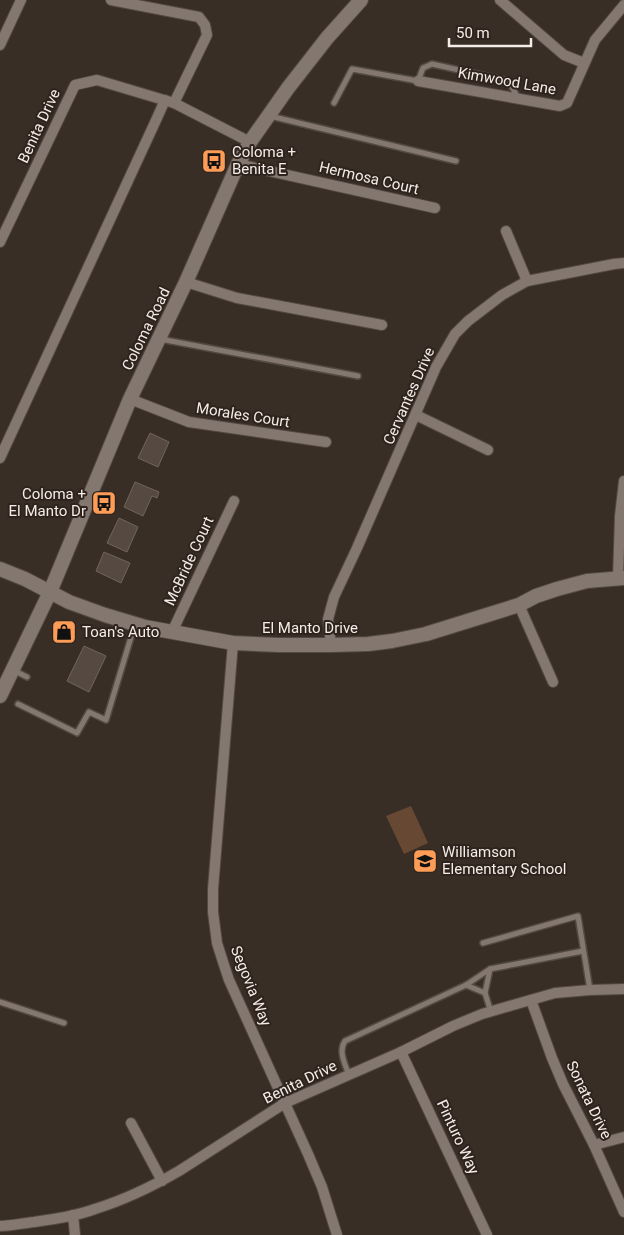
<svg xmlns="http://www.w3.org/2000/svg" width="624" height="1235" font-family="Roboto,sans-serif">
<rect width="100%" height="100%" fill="#392e26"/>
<path fill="#674833" d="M411 806 428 843 404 854 386 816Z"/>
<g fill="#554941" stroke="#71645c">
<path d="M150 433 169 442 158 467 138 458Z"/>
<path d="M135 482 159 492 157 498 152 496 143 516 124 507Z"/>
<path d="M119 518 138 527 127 552 107 543Z"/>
<path d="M104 552 130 563 121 583 96 571Z"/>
<path d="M84 646 106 656 89 692 67 681Z"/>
</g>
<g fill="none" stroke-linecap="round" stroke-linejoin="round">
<defs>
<g id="lane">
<path d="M334 103 352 69 418 81 423 68 432 64 504 80 512 87 518 98"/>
<path d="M270 116 456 161"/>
<path d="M160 339 358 376"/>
<path d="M13 670 27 677"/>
<path d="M18 704 77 733 89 712 106 720 135 624"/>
<path d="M483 943 578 916 590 990"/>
<path d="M490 969 485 993 491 1012"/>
<path d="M466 985 485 993"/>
<path d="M0 1002 64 1023"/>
<path d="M349 1075C345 1064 338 1051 345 1041L466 985 490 969 583 951"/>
</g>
<g id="street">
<path d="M111 0 199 17 205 25 207 35 174 103"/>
<path d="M500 0 564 55 584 63"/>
<path d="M0 45 21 0"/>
<path d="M418 81 560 106 567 103 595 40 624 5"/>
<path d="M238 164 435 208"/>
<path d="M506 231 527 281"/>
<path d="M0 242 75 85 97 80 174 103 250 142"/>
<path d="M186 282 237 298 382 325"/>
<path d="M130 399 189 422 326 442"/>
<path d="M416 415 488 450"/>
<path d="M0 458 157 118 165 100"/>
<path d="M618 578 620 516 624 481"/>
<path d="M519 605 553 682"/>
<path d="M172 632 234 501"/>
<path d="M233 643 213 889V912L217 943 224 965 229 980 308 1154 322 1187 337 1235"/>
<path d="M331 645 328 619 334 597 357 548 436 367 455 334 468 321 502 295 527 281 614 264 624 263"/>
<path d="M531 1000 552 1058 563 1084 594 1145 624 1212"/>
<path d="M401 1052 487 1235"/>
<path d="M131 1123 162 1181"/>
<path d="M594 1145 624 1137"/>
<path d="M73 1215 75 1235"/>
<path d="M0 1226C11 1226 23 1223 34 1222 55 1219 76 1216 95 1209 124 1200 153 1186 179 1171L285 1103 401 1052 453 1026 482 1014 513 1005 555 993 590 990 624 989"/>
</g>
<g id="secondary">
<path d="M0 569 25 579 69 602 105 615 145 627 233 643 278 645H331L368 644 392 641 426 634 487 615 519 605 536 596 557 589 587 581 624 578"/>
<path d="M0 696 50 592 130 399 186 282 238 164 250 142 288 88 327 38 361 0"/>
</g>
</defs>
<use href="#lane" stroke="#534943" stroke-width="8"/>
<use href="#street" stroke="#534943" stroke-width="12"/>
<use href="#secondary" stroke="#534943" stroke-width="16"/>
<use href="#lane" stroke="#84776f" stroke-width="5"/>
<use href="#street" stroke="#84776f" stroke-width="10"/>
<use href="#secondary" stroke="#84776f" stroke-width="14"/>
</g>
<defs>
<symbol id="bus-square" viewBox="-11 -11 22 22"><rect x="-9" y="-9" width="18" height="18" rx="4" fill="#fd9c56" stroke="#2f241d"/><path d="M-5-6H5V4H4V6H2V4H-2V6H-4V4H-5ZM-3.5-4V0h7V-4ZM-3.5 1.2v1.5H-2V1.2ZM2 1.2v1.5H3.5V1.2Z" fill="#111"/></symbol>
<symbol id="shop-square" viewBox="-11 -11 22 22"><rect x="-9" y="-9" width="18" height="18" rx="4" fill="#fd9c56" stroke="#2f241d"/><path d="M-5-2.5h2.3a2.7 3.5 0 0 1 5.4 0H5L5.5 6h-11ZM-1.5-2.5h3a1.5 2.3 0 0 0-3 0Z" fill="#111"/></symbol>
<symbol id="school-square" viewBox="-11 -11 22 22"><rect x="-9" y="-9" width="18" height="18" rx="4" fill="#fd9c56" stroke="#2f241d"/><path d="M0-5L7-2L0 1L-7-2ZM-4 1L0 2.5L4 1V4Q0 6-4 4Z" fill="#111"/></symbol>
</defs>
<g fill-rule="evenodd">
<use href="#bus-square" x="200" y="147" width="28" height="28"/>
<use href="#bus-square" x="90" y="489" width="28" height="28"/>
<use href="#shop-square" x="50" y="618" width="28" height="28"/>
<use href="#school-square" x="411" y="847" width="28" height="28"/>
</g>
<g text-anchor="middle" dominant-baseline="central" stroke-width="4" stroke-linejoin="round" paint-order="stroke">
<g font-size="15" fill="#f4ece7" stroke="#2f241d">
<text transform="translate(507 81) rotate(10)">Kimwood Lane</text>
<text transform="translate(39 126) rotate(-65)">Benita Drive</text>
<text transform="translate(369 178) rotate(13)">Hermosa Court</text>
<text transform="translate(146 329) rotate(-64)">Coloma Road</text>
<text transform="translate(409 396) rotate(-66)">Cervantes Drive</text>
<text transform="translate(243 415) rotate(9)">Morales Court</text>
<text transform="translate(189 561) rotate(-65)">McBride Court</text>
<text x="310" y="628">El Manto Drive</text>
<text transform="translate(251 986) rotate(68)">Segovia Way</text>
<text transform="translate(300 1082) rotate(-26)">Benita Drive</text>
<text transform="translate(589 1100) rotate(64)">Sonata Drive</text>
<text transform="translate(458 1137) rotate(65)">Pinturo Way</text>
</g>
<g font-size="15" fill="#f4ece7" stroke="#2f241d" text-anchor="start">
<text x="232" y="152">Coloma +<tspan x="232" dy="17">Benita E</tspan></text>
<text x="86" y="494" text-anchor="end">Coloma +<tspan x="86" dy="17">El Manto Dr</tspan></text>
<text x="82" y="632">Toan's Auto</text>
<text x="442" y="852">Williamson<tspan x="442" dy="17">Elementary School</tspan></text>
</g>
</g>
<path d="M449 38v8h82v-8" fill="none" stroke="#f4ece7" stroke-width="2.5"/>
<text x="456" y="38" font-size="15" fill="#f4ece7" stroke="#2f241d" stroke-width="4" paint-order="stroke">50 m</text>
</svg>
